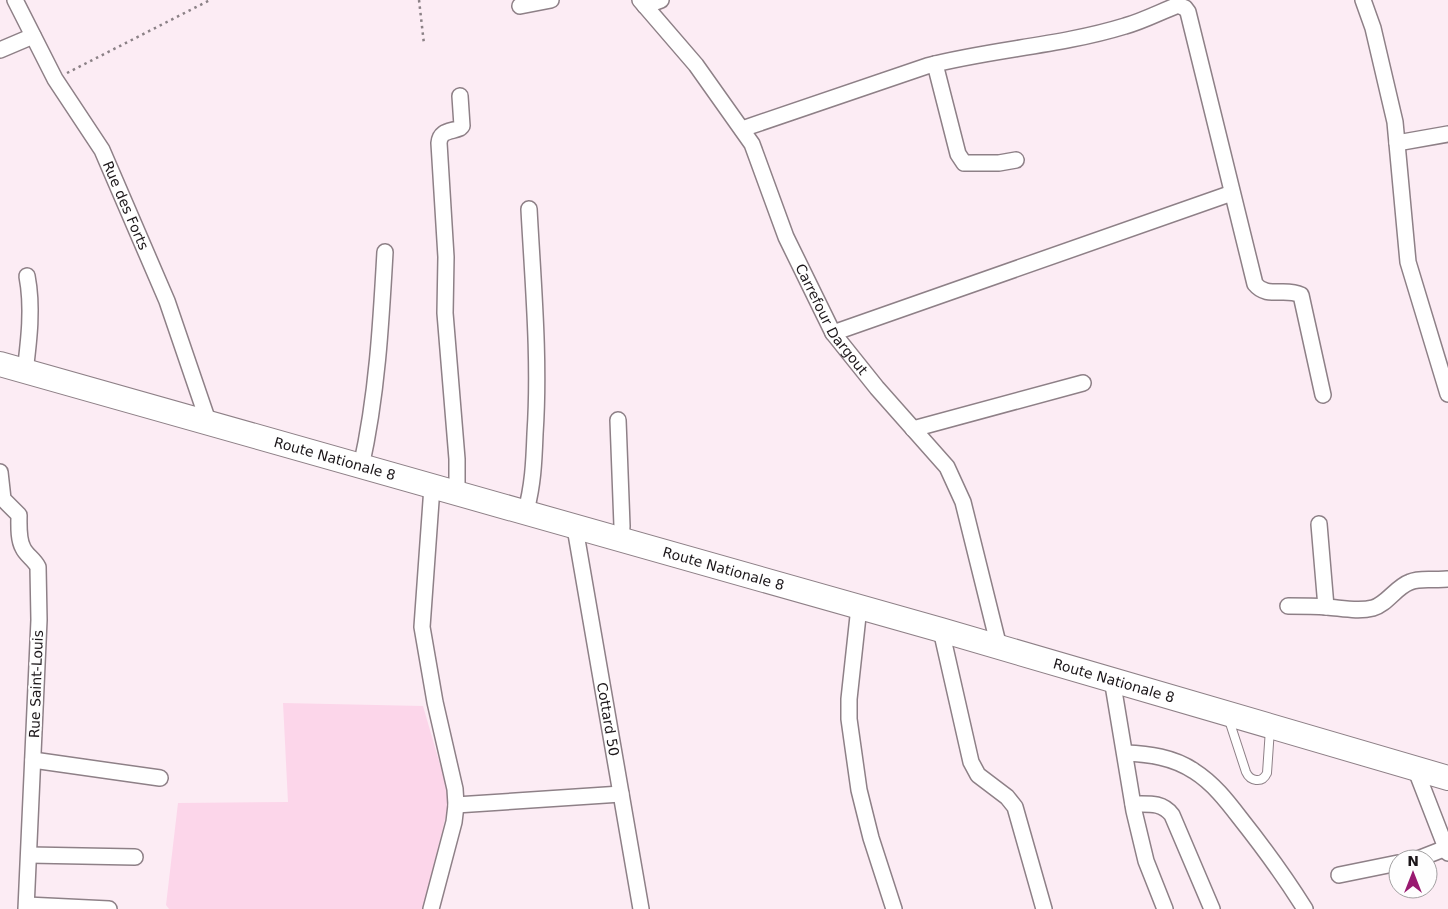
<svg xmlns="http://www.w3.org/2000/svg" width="1448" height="909" font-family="'DejaVu Sans',sans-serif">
<rect width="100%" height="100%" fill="#fcecf4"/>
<path fill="#fcd6ea" d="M283 703 423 706 450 799 423 909H169L166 905 178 803 288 802Z"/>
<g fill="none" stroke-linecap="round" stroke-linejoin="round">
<defs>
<path id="service" d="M1228 717 1246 772C1250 781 1262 784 1267 773L1270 729"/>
<g id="minor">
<path id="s1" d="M15 0 55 79 102 150 167 301 209 424"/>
<path id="s2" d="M640 0 696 65 752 144 786 237 833 333 877 388 947 467 963 502 999 647"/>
<path d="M1363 0 1373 28 1395 122 1408 262 1448 394"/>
<path d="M520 6 551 0"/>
<path d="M645 6 661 0"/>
<path d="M0 50 33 36"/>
<path d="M935 64 958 154 964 163H999L1016 160"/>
<path d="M742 129 927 66C992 49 1060 46 1125 26 1143 21 1160 12 1178 5L1185 8 1188 12 1255 284C1267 299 1285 287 1301 295L1323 395"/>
<path d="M1397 143 1448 134"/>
<path d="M833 333 1232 193"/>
<path d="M25 372C29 340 33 307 27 276"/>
<path d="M618 420 622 526 621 541"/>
<path d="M913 429 1083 383"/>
<path d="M361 467C377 396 381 324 385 252"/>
<path d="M0 472 3 499 19 515C19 525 18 539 23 548 26 555 34 559 38 567L39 620 26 909"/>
<path d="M457 494V459L445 313 446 257 439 143C440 130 451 132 460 128L462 126 460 96"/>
<path d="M525 514C533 487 534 461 535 434 540 359 533 284 529 209"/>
<path d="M1319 524 1326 607"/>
<path id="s3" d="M575 528 641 909"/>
<path d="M1288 606C1301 606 1314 606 1327 607 1341 608 1358 612 1373 608 1387 604 1396 587 1410 582 1421 577 1436 581 1448 579"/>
<path d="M859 607 849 699V719L859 790 871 838 894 909"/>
<path d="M941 630 971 762 978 775 1007 797 1015 807 1044 909"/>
<path d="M1112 679 1134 811 1146 861 1165 909"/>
<path d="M1125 753C1149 754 1173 757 1194 771 1213 783 1227 801 1240 818 1263 847 1285 877 1305 909"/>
<path d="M33 760 160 778"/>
<path d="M1415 768 1448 853"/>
<path d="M1133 804C1149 804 1162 802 1172 815L1212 909"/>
<path d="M456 805 621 794"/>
<path d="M29 855 135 857"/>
<path d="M1418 859 1446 848"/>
<path d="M1339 875 1398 863"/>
<path d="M27 905 109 909"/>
<path d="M431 909 454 822 456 805 455 789 435 702 422 627 432 487"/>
</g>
<g id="primary">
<path id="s4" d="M0 364 941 630 1448 778"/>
</g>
</defs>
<use href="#service" stroke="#8e8087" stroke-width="10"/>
<use href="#minor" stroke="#8e8087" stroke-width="18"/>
<use href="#primary" stroke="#8e8087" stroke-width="26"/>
<g stroke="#8b8186" stroke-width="2.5" stroke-dasharray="2.5 4" stroke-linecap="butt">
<path d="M419 0 424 44"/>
<path d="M67 73 210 0"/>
</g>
<use href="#service" stroke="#fff" stroke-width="8"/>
<use href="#minor" stroke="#fff" stroke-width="15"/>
<use href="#primary" stroke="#fff" stroke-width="24"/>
</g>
<g text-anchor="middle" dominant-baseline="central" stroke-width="4" stroke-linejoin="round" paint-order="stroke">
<g font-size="14" fill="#1b1619" stroke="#fefefe">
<text stroke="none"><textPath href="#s1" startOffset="234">Rue des Forts</textPath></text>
<text stroke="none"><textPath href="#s2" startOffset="376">Carrefour Dargout</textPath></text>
<text stroke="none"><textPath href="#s4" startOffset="348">Route Nationale 8</textPath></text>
<text stroke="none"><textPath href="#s4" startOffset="752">Route Nationale 8</textPath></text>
<text stroke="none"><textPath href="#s4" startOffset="1158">Route Nationale 8</textPath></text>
<text transform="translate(36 684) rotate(-88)">Rue Saint-Louis</text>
<text stroke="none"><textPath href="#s3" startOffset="194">Cottard 50</textPath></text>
</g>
</g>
<g transform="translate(1413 874)"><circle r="24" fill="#fefefe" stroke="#a3a1a2"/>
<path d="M0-4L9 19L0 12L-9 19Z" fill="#991970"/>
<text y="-8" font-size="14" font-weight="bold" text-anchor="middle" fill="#1b1619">N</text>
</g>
</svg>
